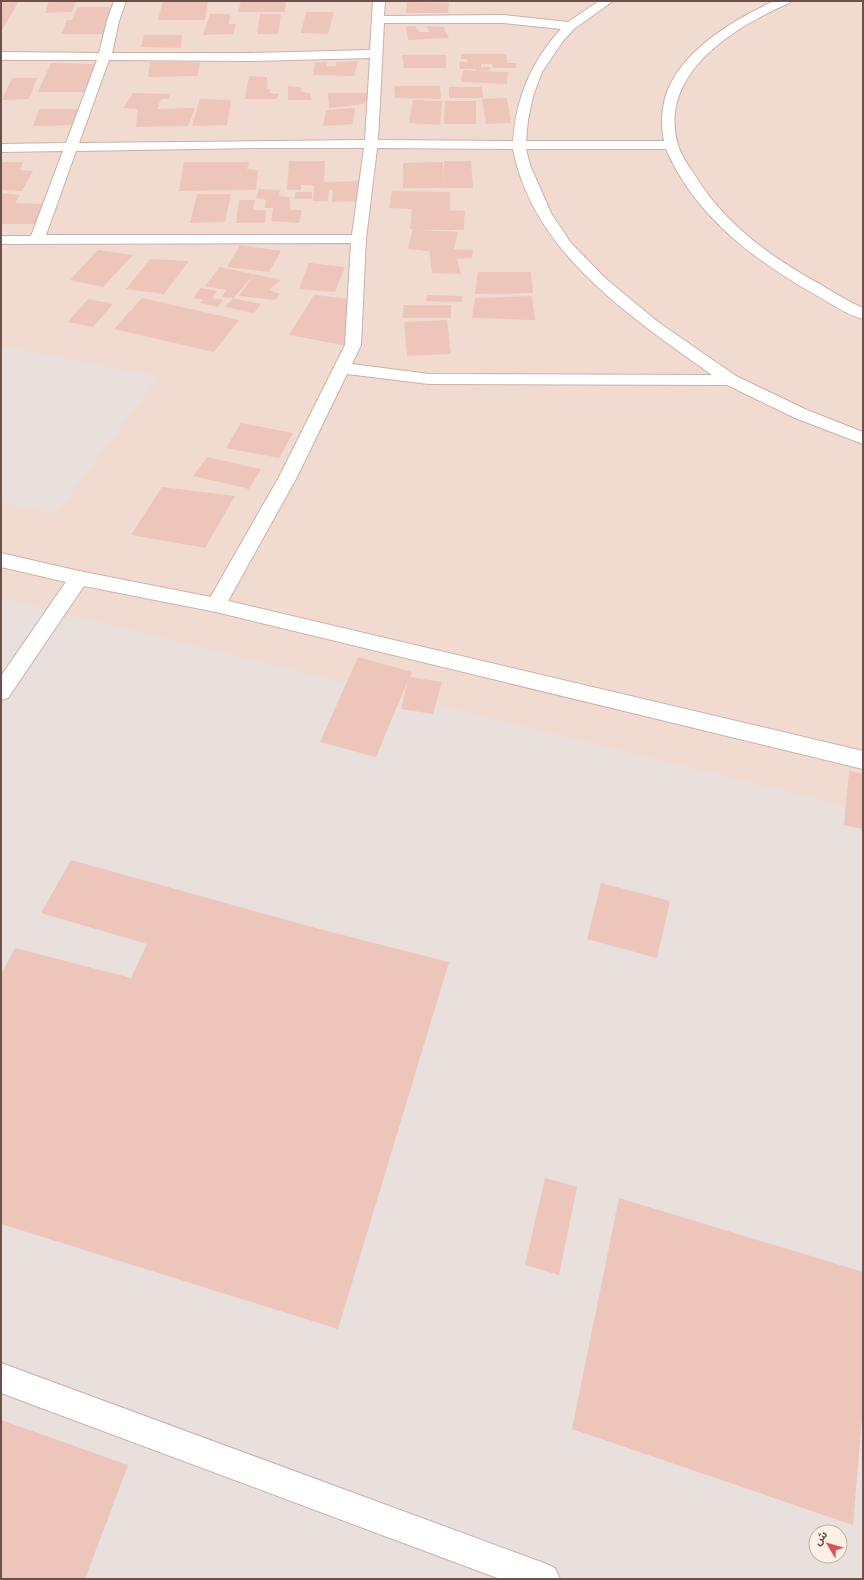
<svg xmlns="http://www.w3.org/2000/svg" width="864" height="1580" font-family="Commissioner,'Noto Sans Arabic',sans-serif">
<rect width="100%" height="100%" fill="#faebe1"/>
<path fill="#f1dbd0" d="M1 1H863V818L1 615Z"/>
<g fill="#e9dfdc" fill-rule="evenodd">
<path d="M1 346 159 377 56 514 1 502Z"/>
<path d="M1 598 863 810V1579H1ZM816 1532H840V1556H816Z"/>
</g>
<g fill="#edc5bb">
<path d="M1 1H19L1 32Z"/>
<path d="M49 1H76L72 12 45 13Z"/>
<path d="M163 1H208L205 20H158Z"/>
<path d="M241 1H286L285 12H238Z"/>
<path d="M407 2 449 3 448 13H406Z"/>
<path d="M78 7H114L104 34H61L67 20H87H72Z"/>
<path d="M306 12H334L328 34 301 33Z"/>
<path d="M210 14H230L229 24H236L233 34 203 35Z"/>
<path d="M260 14H281L278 34H257Z"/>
<path d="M406 26H415L419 32H430L426 26 443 27 449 38 408 40Z"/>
<path d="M144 35H182L181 48 141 47Z"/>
<path d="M461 54H506L507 63H516V68H493L492 64H481V67H490V70L478 71 508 72 507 84 461 82 463 70 476 71 475 69H460L459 62H468L467 59H461Z"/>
<path d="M402 55H446V68H404Z"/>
<path d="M358 61 354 76 313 75 315 62H328L326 66H336V62Z"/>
<path d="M150 62H200L198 76 148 77Z"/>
<path d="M51 63 94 64 87 92H38Z"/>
<path d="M249 76 267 77V89H271L269 93 279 94 276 99H245Z"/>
<path d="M12 78H37L29 99 2 100Z"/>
<path d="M288 86 300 87 302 92 310 93 312 100H288Z"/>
<path d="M394 86H440L441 99 395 98Z"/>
<path d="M449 87H482L483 98H449Z"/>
<path d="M133 93 170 94 169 99H161L157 109 195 108 188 126 136 127 138 109 123 108Z"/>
<path d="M328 93H371L364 104 329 108Z"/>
<path d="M507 98 511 123 486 124 482 99Z"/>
<path d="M200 99 231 100 227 125 192 126Z"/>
<path d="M413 100 442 101 440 125 409 123Z"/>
<path d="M445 101H476V124H444Z"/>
<path d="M355 108 353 124 323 126 326 110Z"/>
<path d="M39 109H80L74 125 33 126Z"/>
<path d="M289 161H325L324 182 360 181V201L332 202 333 190H329L328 201H313L314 185H301V190H287Z"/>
<path d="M444 161H471L473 188H403V163L443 162V184Z"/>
<path d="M1 162H23L20 170 33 171 22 191 1 190Z"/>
<path d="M184 162H249L247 169 258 170 256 190 179 191Z"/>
<path d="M259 189 280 190 279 196 290 197V210H302L299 223 271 221 273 208H265L266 200 256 198Z"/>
<path d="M392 191 450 192V210H444L465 211 464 230H422L458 232 454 249 473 250 472 258 457 259 461 274 432 273 429 249 428 251 408 249 413 229H410L412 209 389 208Z"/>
<path d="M296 192H312V199H294Z"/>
<path d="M1 193 20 195 15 203 44 204 37 224H1Z"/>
<path d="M197 194H231L225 222 190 223Z"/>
<path d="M239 200H255L253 210H266L265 223H236Z"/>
<path d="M240 245 281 251 269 272 227 267Z"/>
<path d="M98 250 133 255 103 287 70 280Z"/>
<path d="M150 259 189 261 164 294 126 289Z"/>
<path d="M309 263 345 267 335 292 299 289Z"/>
<path d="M220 267 281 280 269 290 280 294 275 300 239 296 254 275 233 298 222 297 226 290 205 286Z"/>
<path d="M478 272H531L533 293 475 294Z"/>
<path d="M201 288 217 291 212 298 223 300 218 307 200 303 203 300 193 298Z"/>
<path d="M314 295 351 299 348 346 289 335Z"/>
<path d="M427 295 462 296V302L426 301Z"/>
<path d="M532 296 535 320 472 318 475 298Z"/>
<path d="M142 298 239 320 214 352 114 329Z"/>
<path d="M233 298 261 304 254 313 225 307Z"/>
<path d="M88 299 113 304 93 327 68 322Z"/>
<path d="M404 305H451V318H402Z"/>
<path d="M447 320 451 354 407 356 404 322Z"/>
<path d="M241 423 293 433 279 458 226 448Z"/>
<path d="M207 457 261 469 249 489 193 476Z"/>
<path d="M162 487 235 496 205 548 131 535Z"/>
<path d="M358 657 412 672 410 677 442 682 433 714 401 709 408 680 376 757 320 742Z"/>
<path d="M849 771 863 774V829L844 825Z"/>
<path d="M71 860 319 929 449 962 338 1329 1 1224V975L15 948 131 978 147 944 41 913Z"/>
<path d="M601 883 670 901 657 958 587 939Z"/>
<path d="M545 1178 577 1187 559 1275 525 1265Z"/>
<path d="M619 1198 863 1272V1405L853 1525 572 1429Z"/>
<path d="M1 1420 128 1465 85 1579H1Z"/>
</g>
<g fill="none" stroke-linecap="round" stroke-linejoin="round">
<defs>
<g id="street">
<path d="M114 1H126L119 21 112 53H250L370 50 373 1H385L384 16 504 15 568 22 599 1H613L574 29 563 41 542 72 533 96 528 120 526 141H664C660 121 662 99 672 81 690 49 726 25 758 9 764 6 770 2 775 1 780 0 786 1 791 1L789 3C734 27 657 74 678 145 681 155 688 165 694 174 725 225 772 258 823 286 836 294 849 302 863 308V319C845 314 830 303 814 294 753 259 695 216 666 149H526L530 165 551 213 571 243 605 278 658 322 736 376 807 410 863 432V444L795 418 727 385 429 384 347 374 297 477 223 610 216 612 209 610 206 605 279 477 345 345 351 243 1 244V236H31L63 151 1 152V144L66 143 97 60H1V52L99 53 107 21ZM384 23H504L561 29C532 60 516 98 513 141L378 140ZM370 58 365 140 79 143 109 60 250 61ZM258 148H364L352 235H46L76 151ZM377 148 513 149C533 253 631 317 712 375L429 374 352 364 361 345 366 239Z"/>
<path d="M79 571 86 573 89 578 86 583 8 698 1 700V676L72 573Z"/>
<path d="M1 1363 544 1563 555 1568 560 1579H500L1 1393Z"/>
</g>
<path id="secondary" d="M1 553 79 571 216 598 863 751V769L216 612 79 585 1 567Z"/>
</defs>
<use href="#street" stroke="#c9b1a9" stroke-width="2"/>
<use href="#secondary" stroke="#ceb2a9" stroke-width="2"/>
<use href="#street" fill="#fff" fill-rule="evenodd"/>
<use href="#secondary" fill="#fff" fill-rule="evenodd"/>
</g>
<rect width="864" height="1580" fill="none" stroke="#6e504a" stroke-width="4"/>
<g transform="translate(828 1544) rotate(308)"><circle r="19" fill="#fdf0e6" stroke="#c4b0a8"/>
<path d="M0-3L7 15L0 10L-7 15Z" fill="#da534f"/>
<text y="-6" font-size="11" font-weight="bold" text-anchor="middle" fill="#6e504a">ش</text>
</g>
</svg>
